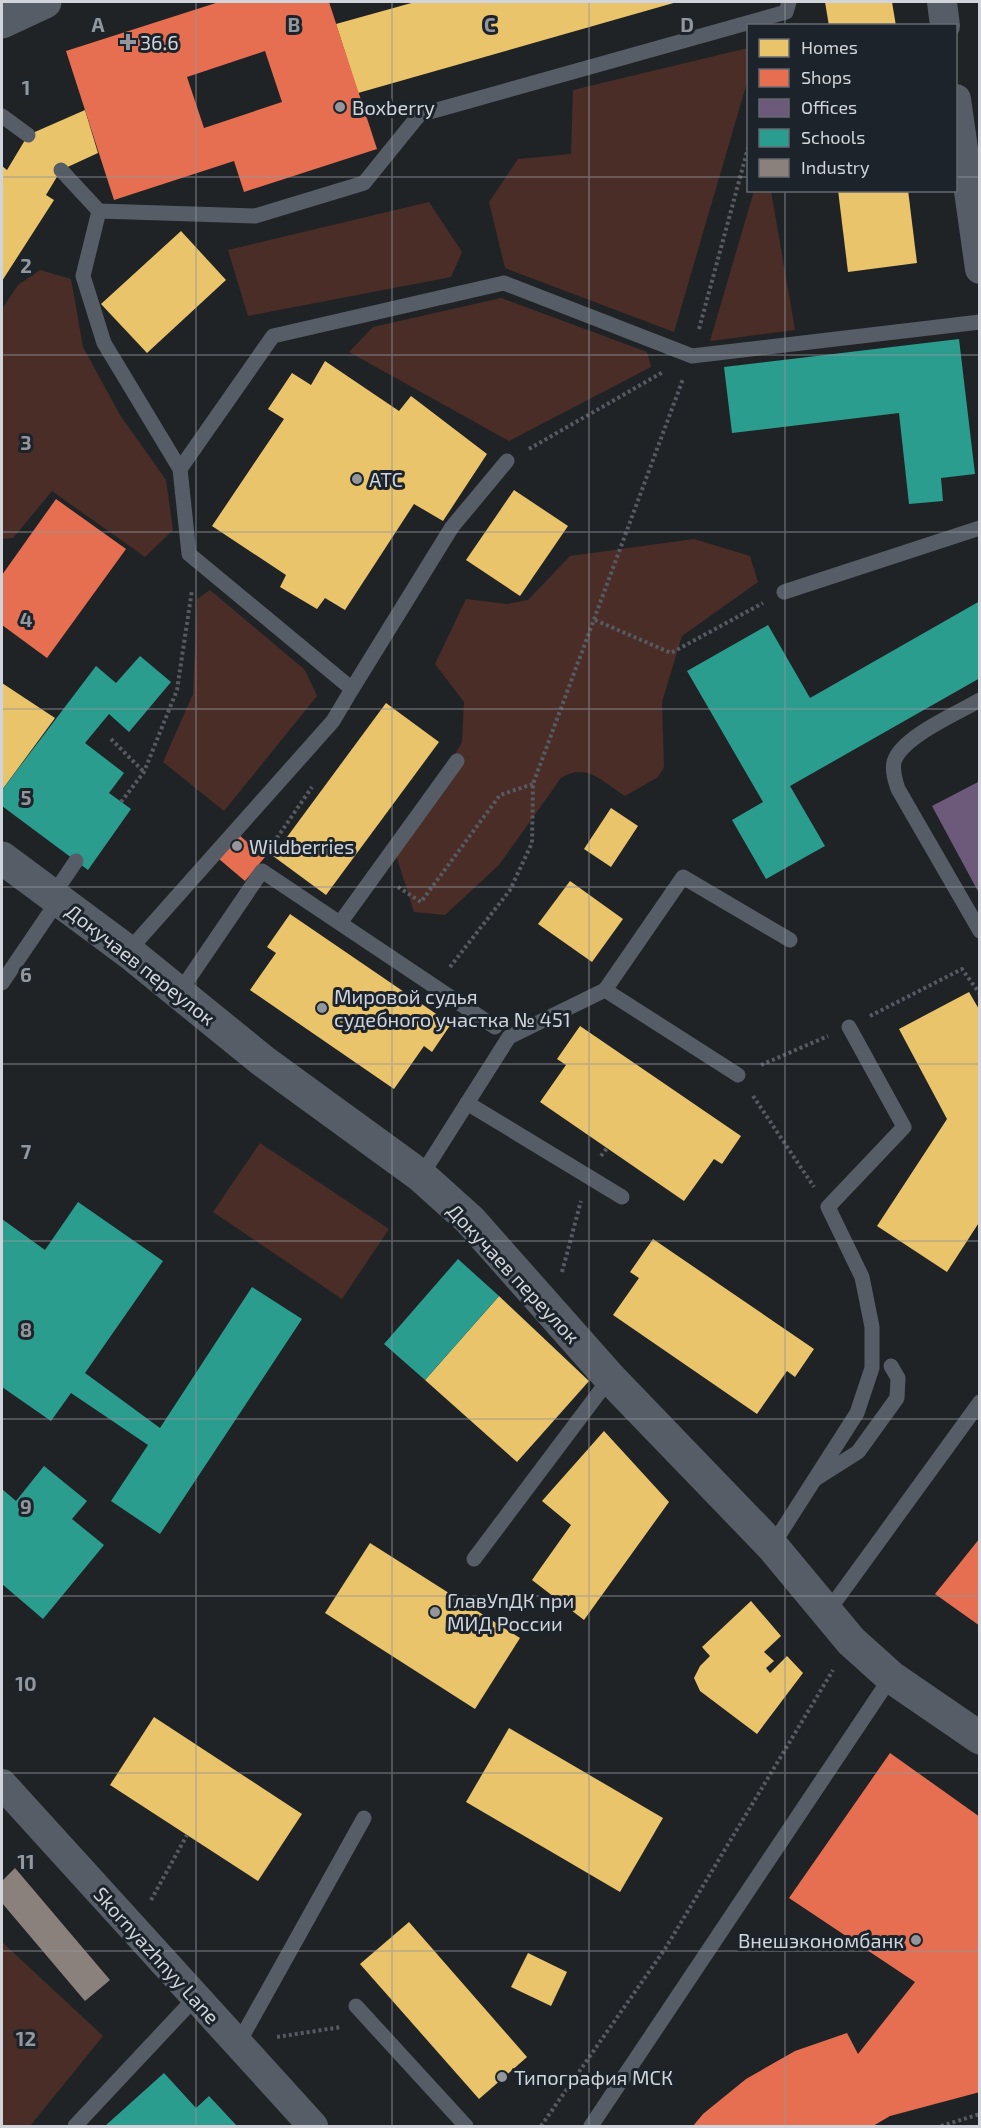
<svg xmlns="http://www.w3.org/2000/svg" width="981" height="2128" font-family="'Exo 2',sans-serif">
<rect width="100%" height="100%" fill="#202326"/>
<g fill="#4a2d27">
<path d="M748 48V79L674 332 505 268 489 202 518 159 571 154 573 90Z"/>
<path d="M754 191H771L795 330 710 341Z"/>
<path d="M429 202 462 252 451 277 248 316 228 250Z"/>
<path d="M40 270 71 279 83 347 120 415 166 480 173 530 145 557 52 491 13 538 2 539V309L18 285Z"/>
<path d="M501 298 647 352 651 367 509 441 349 352 373 327Z"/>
<path d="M694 539 750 556 758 582 682 636 662 702 664 767 658 777 625 796C602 782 587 762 561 778L499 865 445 915 414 912 396 855 462 742 464 702 435 664 466 599 507 604 528 600 570 556Z"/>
<path d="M210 590 305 670 317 696 224 811 163 762 193 694 197 599Z"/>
<path d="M260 1143 389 1229 342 1299 213 1212Z"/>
<path d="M2 1942 103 2036 30 2126H2Z"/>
</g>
<g fill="#e9c46a">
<path d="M415 2H677L358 93 336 24Z"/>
<path d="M825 2H892L896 26H829Z"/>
<path d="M85 110 98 153 61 170 46 195 54 200 2 281V166L7 170 28 135Z"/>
<path d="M838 190H908L917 263 848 272Z"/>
<path d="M181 231 226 280 147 353 101 304Z"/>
<path d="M325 361 399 411 411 396 487 454 443 521 414 504 345 610 325 598 317 609 280 587 286 575 212 526 284 419 268 409 292 373 311 385Z"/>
<path d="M514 490 568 526 520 596 466 560Z"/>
<path d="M2 683 55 718 2 790Z"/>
<path d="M386 703 439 742 326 895 273 856Z"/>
<path d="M611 808 638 826 611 867 584 849Z"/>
<path d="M570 881 623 919 592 962 538 924Z"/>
<path d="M290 914 451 1024 432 1052 424 1046 394 1089 250 990 276 953 267 947Z"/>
<path d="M969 992 980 1011V1221L947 1272 877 1226 947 1119 899 1029Z"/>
<path d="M580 1026 741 1136 722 1164 714 1159 684 1201 540 1102 566 1065 557 1059Z"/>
<path d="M653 1239 814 1349 795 1377 787 1371 757 1414 613 1315 639 1278 630 1272Z"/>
<path d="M499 1296 589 1381 517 1462 425 1380Z"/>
<path d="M604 1431 669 1502 584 1620 532 1580 571 1525 542 1501Z"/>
<path d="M370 1543 520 1638 475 1709 325 1613Z"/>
<path d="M751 1601 781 1636 764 1652 774 1661 766 1668 770 1673 787 1656 803 1673 757 1734 700 1691 694 1678 700 1666 710 1656 702 1647Z"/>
<path d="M154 1717 302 1814 258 1881 110 1785Z"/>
<path d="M509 1728 663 1818 620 1892 466 1802Z"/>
<path d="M409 1922 527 2057 479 2099 360 1964Z"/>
<path d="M528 1953 567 1972 551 2006 511 1987Z"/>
</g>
<g fill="#e76f51" fill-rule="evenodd">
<path d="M219 2H329L377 149 244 192 234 161 114 200 66 51ZM265 51 282 102 204 128 187 77Z"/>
<path d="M56 499 126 549 47 658 2 625V575Z"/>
<path d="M239 835 265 857 245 881 219 859Z"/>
<path d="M980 1538V1626L935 1594Z"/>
<path d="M890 1753 980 1817V2092L890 2116 873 2126H693L703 2114 746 2079 795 2051 847 2033 858 2054 915 1982 789 1898Z"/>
</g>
<path fill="#6d597a" d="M980 781V895L932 806Z"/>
<g fill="#2a9d8f">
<path d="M959 339 975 474 941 478 943 501 909 504 899 413 732 433 724 367Z"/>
<path d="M980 601V678L790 786 825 846 766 879 732 820 763 802 687 671 768 625 810 698Z"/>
<path d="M140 656 171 682 129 732 109 714 85 743 124 773 109 793 131 809 88 870 2 806V790L96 666 116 683Z"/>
<path d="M78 1202 163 1261 85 1373 160 1428 252 1287 302 1319 160 1534 111 1501 148 1445 71 1393 51 1421 2 1387V1219L45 1250Z"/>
<path d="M458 1259 499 1296 425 1380 384 1344Z"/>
<path d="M44 1466 87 1501 72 1519 104 1545 43 1619 2 1584V1489L16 1501Z"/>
<path d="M164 2073 196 2108 209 2096 237 2126H105Z"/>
</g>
<path fill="#8a817c" d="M15 1868 110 1980 85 2001 2 1903V1881Z"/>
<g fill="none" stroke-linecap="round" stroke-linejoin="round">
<g stroke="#565a61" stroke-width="4" stroke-dasharray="3 3" stroke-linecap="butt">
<path d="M699 329 748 148"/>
<path d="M529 449 663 372"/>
<path d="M595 620 671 653 763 603"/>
<path d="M111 739 144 772"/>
<path d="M121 802 144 772 177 690 192 590"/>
<path d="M270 848 312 787"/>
<path d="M398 887 421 902 500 795 533 784"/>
<path d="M450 967 510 890 532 843 533 784 683 379"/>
<path d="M870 1016 962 969 980 994"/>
<path d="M761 1065 828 1036"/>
<path d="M753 1096 814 1187"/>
<path d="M601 1156 607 1148"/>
<path d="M562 1272 581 1201"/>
<path d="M151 1900 187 1835"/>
<path d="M277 2037 341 2027"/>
<path d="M541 2126 665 1949 833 1670"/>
<path d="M941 2126 980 2114"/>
</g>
<g stroke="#565d66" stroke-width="15">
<path d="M2 116 28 135"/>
<path d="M61 170 99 211 83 276 104 343 180 469 189 554 352 689 333 721 139 939 130 953"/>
<path d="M99 211 255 216 364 183 419 115 786 12 789 2"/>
<path d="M180 469 273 336 504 283 692 356 980 322"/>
<path d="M784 592 980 528"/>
<path d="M352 689 452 527 507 461"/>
<path d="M980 700C958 713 901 737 894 762 892 771 895 780 898 789L980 931"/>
<path d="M53 895 76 861"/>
<path d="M340 923 457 761"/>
<path d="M2 983 59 899"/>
<path d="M605 990 683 877 790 940"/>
<path d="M179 993 262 871 495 1027"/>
<path d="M467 1103 622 1197"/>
<path d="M421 1176 509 1037 605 990 738 1075"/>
<path d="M817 1478 858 1452 897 1398 898 1378 891 1366"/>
<path d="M772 1546 857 1413 872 1368V1327L862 1277 828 1207 904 1127 849 1027"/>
<path d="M474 1559 610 1378"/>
<path d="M826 1614 980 1402"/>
<path d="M356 2006 466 2126"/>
<path d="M238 2044 364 1818"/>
<path d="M75 2126 196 1997"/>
<path d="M591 2126 891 1677"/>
</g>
<g stroke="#565d66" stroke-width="30">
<path d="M942 2 945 26"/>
<path d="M956 99 980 269"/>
<path d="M2 1784 313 2126"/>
</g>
<g stroke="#565d66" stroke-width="33">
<path d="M2 22 45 2"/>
<path d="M2 858 130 953 263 1061 421 1176 470 1220 610 1378 772 1546 851 1641 891 1677 980 1738"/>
</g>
</g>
<path fill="none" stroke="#93979c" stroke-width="1.5" stroke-opacity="0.55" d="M196 2V2126M392 2V2126M589 2V2126M785 2V26M2 177H748M956 177H980M785 190V2126M2 355H980M2 532H980M2 709H980M2 887H980M2 1064H980M2 1241H980M2 1419H980M2 1596H980M2 1773H980M2 1951H980"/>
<g fill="#93979c" stroke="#1c232a" stroke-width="2">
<path d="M125 33h6v6h6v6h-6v6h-6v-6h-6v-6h6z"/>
<circle cx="340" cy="107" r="6"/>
<circle cx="357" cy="479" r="6"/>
<circle cx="237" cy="846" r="6"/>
<circle cx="322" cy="1008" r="6"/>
<circle cx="435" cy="1612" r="6"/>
<circle cx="916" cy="1940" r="6"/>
<circle cx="502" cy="2077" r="6"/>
</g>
<g text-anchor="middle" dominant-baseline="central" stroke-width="6" stroke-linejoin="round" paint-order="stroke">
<g font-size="20" fill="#d1d5db" stroke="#1c232a" text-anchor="start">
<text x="140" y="42">36.6</text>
<text x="352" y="107">Boxberry</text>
<text x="369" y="479">АТС</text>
<text x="249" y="846">Wildberries</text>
<text x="334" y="996">Мировой судья<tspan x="334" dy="23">судебного участка № 451</tspan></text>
<text x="447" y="1600">ГлавУпДК при<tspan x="447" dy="23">МИД России</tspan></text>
<text x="904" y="1940" text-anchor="end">Внешэкономбанк</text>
<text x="514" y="2077">Типография МСК</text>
</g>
<g font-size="20" fill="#d1d5db" stroke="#1c232a">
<text transform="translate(141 964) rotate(38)">Докучаев переулок</text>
<text transform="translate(514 1273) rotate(47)">Докучаев переулок</text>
<text transform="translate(157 1955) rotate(48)">Skornyazhnyy Lane</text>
</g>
</g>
<g font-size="20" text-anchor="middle" font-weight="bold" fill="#93979c" stroke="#1c232a" stroke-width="6" stroke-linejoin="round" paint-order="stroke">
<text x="98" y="32">A</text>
<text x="294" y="32">B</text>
<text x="490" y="32">C</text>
<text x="687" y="32">D</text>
<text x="26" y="95">1</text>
<text x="26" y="273">2</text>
<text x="26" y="450">3</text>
<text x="26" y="627">4</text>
<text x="26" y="805">5</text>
<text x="26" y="982">6</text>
<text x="26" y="1159">7</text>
<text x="26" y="1337">8</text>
<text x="26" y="1514">9</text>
<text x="26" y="1691">10</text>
<text x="26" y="1869">11</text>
<text x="26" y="2046">12</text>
</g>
<rect width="981" height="2128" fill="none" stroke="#d1d5db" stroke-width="6"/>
<rect x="747" y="24" width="210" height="168" fill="#1c232a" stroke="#646a71" stroke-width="1.5"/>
<rect x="759" y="39" width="30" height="18" fill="#e9c46a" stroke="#646a71" stroke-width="1.5"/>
<text x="801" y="54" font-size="18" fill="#d1d5db">Homes</text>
<rect x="759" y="69" width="30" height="18" fill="#e76f51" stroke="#646a71" stroke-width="1.5"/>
<text x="801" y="84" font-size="18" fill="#d1d5db">Shops</text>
<rect x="759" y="99" width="30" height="18" fill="#6d597a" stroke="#646a71" stroke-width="1.5"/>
<text x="801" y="114" font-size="18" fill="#d1d5db">Offices</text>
<rect x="759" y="129" width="30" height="18" fill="#2a9d8f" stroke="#646a71" stroke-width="1.5"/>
<text x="801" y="144" font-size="18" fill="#d1d5db">Schools</text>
<rect x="759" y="159" width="30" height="18" fill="#8a817c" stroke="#646a71" stroke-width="1.5"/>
<text x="801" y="174" font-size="18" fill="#d1d5db">Industry</text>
</svg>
